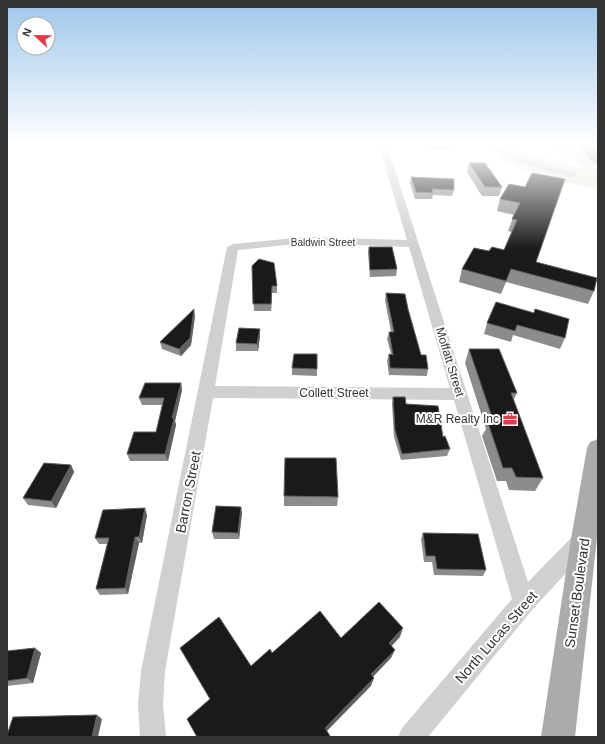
<svg xmlns="http://www.w3.org/2000/svg" width="605" height="744" font-family="Arial,sans-serif">
<rect width="100%" height="100%" fill="#fff"/>
<path fill="#e6ecdf" d="M488 145H497L586 170 552 145H577L598 164V188L551 180 501 160 496 153 485 149Z"/>
<g fill="none" stroke-linecap="round" stroke-linejoin="round">
<g fill="#d0d0d0" fill-rule="evenodd">
<path d="M384 145H392L389 151 390 155 528 582 575 534 582 531 589 534 592 541 589 548 532 610 428 737H398L402 728 512 599 454 400 213 398 165 671 163 704 166 737H140L138 704 141 671 227 247 233 244 306 237 407 240 382 155 381 151ZM306 243 409 247 450 388 215 386 238 250Z"/>
<path d="M483 145H494L522 158 575 173 577 175 572 178 516 162Z"/>
</g>
<path fill="#ababab" fill-rule="evenodd" d="M598 439V529L575 737H541L571 539 587 448 590 442Z"/>
<path fill="#9a9a9a" fill-rule="evenodd" d="M576 145H589L598 153V164L594 163Z"/>
</g>
<g fill="#8c8c8c">
<path d="M423 145H453L452 149 424 148Z"/>
<path d="M469 163 502 187 499 196H482L467 172Z"/>
<path d="M411 177 454 190 452 196 433 195 432 199H415L410 183Z"/>
<path d="M525 187 536 262 594 291 588 304 506 282 501 294 459 282 462 269 489 251 504 250 512 232 508 231 514 215 497 211 500 199Z"/>
<path d="M369 247 397 269 396 276 370 277 368 253Z"/>
<path d="M252 266 277 286V293H272L271 311H254Z"/>
<path d="M386 293 408 309 421 355 428 369 427 376 389 375 387 361 389 354H391L387 339 389 332H391L385 300Z"/>
<path d="M535 309 565 338 560 349 513 335 511 342 484 334 487 323 534 313Z"/>
<path d="M195 316 191 345 181 356 162 349 160 342Z"/>
<path d="M260 336 258 351H236V343Z"/>
<path d="M469 349 517 393 513 401 543 478 535 491 509 490 506 481H497L482 436 486 429 465 363Z"/>
<path d="M317 354V376L292 375V368Z"/>
<path d="M181 383 182 390 175 421 176 425 168 461H130L127 454 156 432 163 405H142L139 398Z"/>
<path d="M393 397 406 404 443 437 450 449 447 456 401 460 394 437 392 404Z"/>
<path d="M71 465 74 472 56 508 28 505 23 498Z"/>
<path d="M284 496 338 497 337 506H284Z"/>
<path d="M241 507 242 513 239 539H214L212 532Z"/>
<path d="M147 515 142 543H139L128 594 100 595 96 589 107 544H99L95 538Z"/>
<path d="M423 533 486 570 483 576 434 575 432 562H424L421 539Z"/>
<path d="M35 648 41 653 33 683 7 686V651Z"/>
</g>
<g fill="#5f5f5f">
<path d="M272 286V293L271 311V304Z"/>
<path d="M194 309 195 316 191 345 181 356 179 349Z"/>
<path d="M260 329V336L258 351 257 344Z"/>
<path d="M181 383 182 390 175 421 176 425 168 461 165 454 172 418Z"/>
<path d="M71 465 74 472 56 508 51 501Z"/>
<path d="M241 507 242 513 239 539 238 533Z"/>
<path d="M145 508 147 515 142 543 139 537Z"/>
<path d="M135 537 139 543 128 594 125 588Z"/>
<path d="M403 628 400 637 386 652 389 643Z"/>
<path d="M35 648 41 653 33 683 27 678Z"/>
<path d="M395 650 391 658 368 682 371 674Z"/>
<path d="M374 678 371 686 324 734 325 728Z"/>
<path d="M97 715 102 719 98 737H92Z"/>
</g>
<g fill="#1a1a1a" stroke="#5f5f5f">
<path d="M469 163H485L502 187H485Z"/>
<path d="M532 173 565 179 536 262 597 278 594 291 511 269 506 281 462 269 474 248 489 251 492 247 504 250 517 220 512 219 520 203 500 199 509 184 525 187Z"/>
<path d="M411 177 454 179V190L432 189 433 193 416 192Z"/>
<path d="M369 247H392L397 269 370 270Z"/>
<path d="M259 259 274 263 277 286H272L271 304H253L252 266Z"/>
<path d="M386 293 405 294 408 309 421 355H426L428 369 390 368 389 354 393 355 389 332H394Z"/>
<path d="M496 302 534 313 535 309 569 319 565 338 517 325 515 331 487 323Z"/>
<path d="M194 309 190 338 179 349 160 342Z"/>
<path d="M239 328 260 329 257 344 236 343Z"/>
<path d="M469 349H499L517 393H511L543 478 516 477 512 468H503L488 423H494Z"/>
<path d="M294 354H317V369L292 368Z"/>
<path d="M145 383H181L172 418H174L165 454H127L134 432H156L164 398H139Z"/>
<path d="M393 397H405L406 404 438 406 443 437 445 436 450 449 402 454 395 430Z"/>
<path d="M285 458H336L338 497 284 496Z"/>
<path d="M44 463 71 465 51 501 23 498Z"/>
<path d="M216 506 241 507 238 533 212 532Z"/>
<path d="M145 508 139 537H135L125 588 96 589 109 538H95L103 510Z"/>
<path d="M423 533 478 534 486 570 437 569 435 556H426Z"/>
<path d="M379 602 403 628 389 643 395 650 371 674 374 678 325 728 330 736 328 737H197L187 719 210 699 180 648 219 617 251 666 270 649 272 653 320 611 341 638Z"/>
<path d="M35 648 27 678 7 681V651Z"/>
<path d="M97 715 92 737H7V735L13 717Z"/>
</g>
<linearGradient id="sky" x2="0" y2="1"><stop stop-color="#9ec6ea"/><stop offset="0.58" stop-color="#fff"/><stop offset="1" stop-color="#fff" stop-opacity="0"/></linearGradient>
<rect width="605" height="249" fill="url(#sky)"/>
<defs>
<symbol id="office-bare" viewBox="-9 -9 18 18"><path d="M-6-3h4V-5.5h4V-3h4V5H-6ZM-1-4.5V-3h2v-1.5ZM-6 0V1H6V0Z" fill="#e63946" stroke="#fff" stroke-width="2.5" paint-order="stroke"/></symbol>
</defs>
<g fill-rule="evenodd">
<use href="#office-bare" x="500" y="409" width="20" height="20"/>
</g>
<g text-anchor="middle" dominant-baseline="central" stroke-width="4" stroke-linejoin="round" paint-order="stroke">
<g font-size="10" fill="#333" stroke="#fff">
<text x="323" y="242">Baldwin Street</text>
</g>
<g font-size="12" fill="#333" stroke="#fff">
<text transform="translate(450 362) rotate(73)">Moffatt Street</text>
<text x="334" y="393">Collett Street</text>
</g>
<g font-size="12" fill="#333" stroke="#fff" text-anchor="end">
<text x="499" y="419">M&amp;R Realty Inc</text>
</g>
<g font-size="14" fill="#333" stroke="#fff">
<text transform="translate(188 492) rotate(-79)">Barron Street</text>
<text transform="translate(577 593) rotate(-82)">Sunset Boulevard</text>
<text transform="translate(496 637) rotate(-49)">North Lucas Street</text>
</g>
</g>
<rect width="605" height="744" fill="none" stroke="#333333" stroke-width="16"/>
<g transform="translate(36 36) rotate(292)"><circle r="19" fill="#ffffff" stroke="#adadad"/>
<path d="M0-3L7 15L0 10L-7 15Z" fill="#e63946"/>
<text y="-6" font-size="11" font-weight="bold" text-anchor="middle" fill="#333333">N</text>
</g>
</svg>
